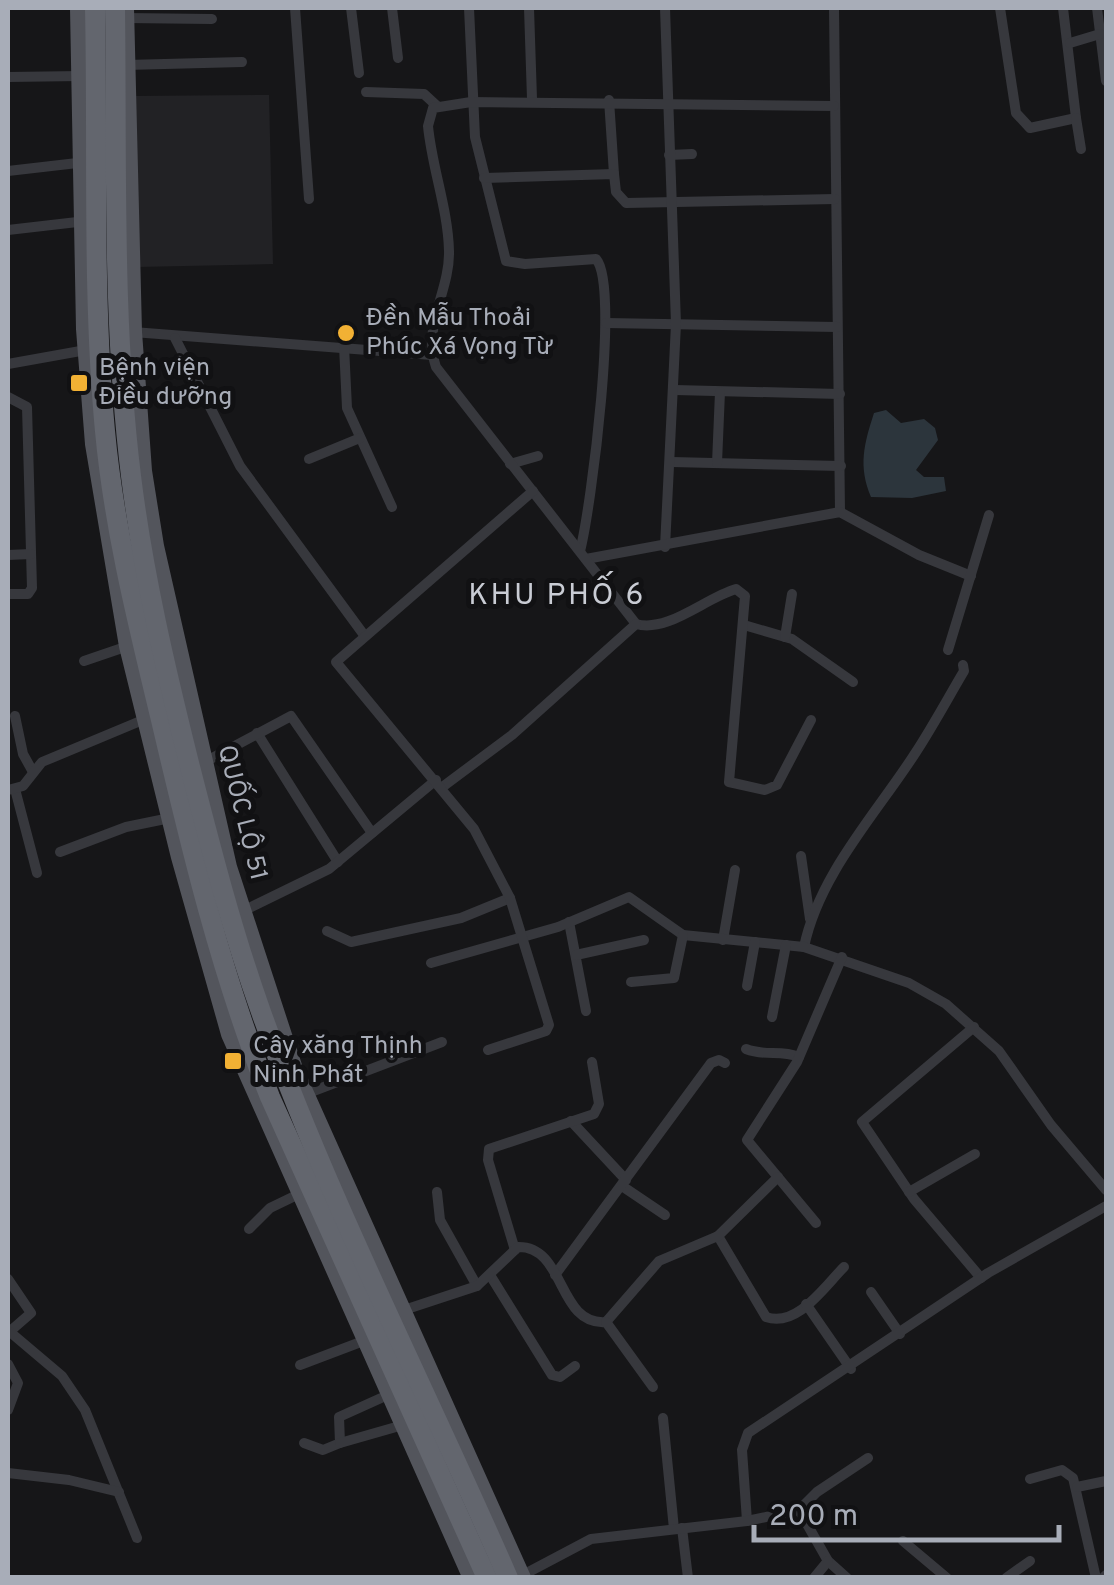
<svg xmlns="http://www.w3.org/2000/svg" width="1114" height="1585" font-family="Overpass,sans-serif">
<rect width="100%" height="100%" fill="#161618"/>
<path fill="#222225" d="M269 95 273 264 137 267 133 96Z"/>
<path fill="#2c353c" d="M886 410 901 423 924 419 935 428 938 440 916 470 924 477H944L946 491 912 498 871 497C858 466 864 444 874 413Z"/>
<g fill="none" stroke-linecap="round" stroke-linejoin="round">
<g stroke="#37383d" stroke-width="10">
<path d="M295 8 309 199"/>
<path d="M351 8 359 73"/>
<path d="M392 8 398 58"/>
<path d="M469 8 475 137 506 261 525 264 596 259C620 285 591 509 580 551"/>
<path d="M529 8 532 99"/>
<path d="M834 8 840 512"/>
<path d="M1000 8 1016 113 1030 128 1076 118 1063 8"/>
<path d="M1097 8 1106 81"/>
<path d="M125 18 212 19"/>
<path d="M1070 43 1100 34"/>
<path d="M126 65 242 62"/>
<path d="M8 77 81 76"/>
<path d="M366 92 424 94 437 106"/>
<path d="M609 100 614 174"/>
<path d="M1076 118 1081 149"/>
<path d="M669 155 692 154"/>
<path d="M8 171 86 162"/>
<path d="M484 178 614 174 616 192 626 203 835 199"/>
<path d="M8 230 86 221"/>
<path d="M606 323 837 327"/>
<path d="M133 332 432 355"/>
<path d="M175 338 240 466 364 635"/>
<path d="M344 346 347 408 392 507"/>
<path d="M8 364 86 350"/>
<path d="M675 390 840 394"/>
<path d="M8 397 27 407 32 588 28 594H8"/>
<path d="M309 459 360 438"/>
<path d="M672 462 841 466"/>
<path d="M717 463 720 392"/>
<path d="M510 464 538 456"/>
<path d="M665 547 676 324 665 8"/>
<path d="M8 555 31 554"/>
<path d="M586 559 840 512 919 555 971 576"/>
<path d="M744 625 792 639 853 682"/>
<path d="M785 637 792 594"/>
<path d="M948 650 989 515"/>
<path d="M84 661 128 646"/>
<path d="M15 716 23 754 33 772"/>
<path d="M811 720 777 785 765 790 729 782 745 596 736 589C705 598 668 633 636 624L436 367C422 326 450 291 449 251 448 209 432 168 428 126L433 108 471 102 834 106"/>
<path d="M257 733 338 862"/>
<path d="M203 763 291 716 372 833"/>
<path d="M441 788 512 735 636 624"/>
<path d="M15 789 37 873"/>
<path d="M8 790 23 786 42 762 150 717"/>
<path d="M60 852 126 827 170 818"/>
<path d="M801 856 810 919"/>
<path d="M239 913 329 869 436 780"/>
<path d="M569 922 586 1011"/>
<path d="M327 931 351 942 461 918 510 898"/>
<path d="M723 940 735 870"/>
<path d="M804 947C819 874 877 813 916 752 933 726 948 698 964 671L963 665"/>
<path d="M576 955 644 940"/>
<path d="M431 963 558 927 629 897 683 935 804 947 909 983 946 1004 999 1051 1051 1125 1106 1190"/>
<path d="M631 982 674 978 683 935"/>
<path d="M747 986 755 942"/>
<path d="M772 1017 786 945"/>
<path d="M974 1027 862 1122 914 1199 981 1278"/>
<path d="M746 1049C766 1057 780 1049 799 1057"/>
<path d="M488 1050 546 1031 549 1025 510 898 474 829 336 662 533 491"/>
<path d="M303 1095 442 1042"/>
<path d="M571 1121 626 1180"/>
<path d="M622 1186 665 1215"/>
<path d="M437 1192 440 1220 477 1286"/>
<path d="M909 1192 975 1154"/>
<path d="M816 1223 747 1140 797 1062 842 957"/>
<path d="M249 1229 270 1208 299 1194"/>
<path d="M718 1236 766 1317C797 1328 824 1287 844 1267"/>
<path d="M515 1250 488 1160 489 1149 594 1114 599 1104 592 1062"/>
<path d="M490 1275 552 1375 560 1377 575 1366"/>
<path d="M555 1275 711 1063 719 1060 725 1063"/>
<path d="M8 1279 31 1313 8 1333"/>
<path d="M871 1292 900 1334"/>
<path d="M806 1304 851 1369"/>
<path d="M401 1311 477 1286 518 1247C566 1246 557 1326 606 1322"/>
<path d="M606 1322 659 1261 718 1236 778 1177"/>
<path d="M606 1322 653 1387"/>
<path d="M10 1332 62 1376 85 1410 137 1538"/>
<path d="M8 1364 18 1383 8 1410"/>
<path d="M300 1365 366 1340"/>
<path d="M663 1418 674 1529"/>
<path d="M304 1443 323 1450 340 1443 339 1417 390 1394"/>
<path d="M340 1443 403 1425"/>
<path d="M8 1473 69 1480 119 1492"/>
<path d="M1030 1479 1062 1470 1073 1478 1096 1578"/>
<path d="M1077 1487 1106 1481"/>
<path d="M799 1510 828 1561 847 1578"/>
<path d="M747 1521 742 1450 748 1433 988 1273 1106 1206"/>
<path d="M682 1528 688 1578"/>
<path d="M903 1541 947 1578"/>
<path d="M521 1576 591 1539 747 1521 799 1510 817 1492 868 1458"/>
<path d="M814 1578 828 1561"/>
<path d="M1006 1578 1030 1561"/>
<path d="M1103 1578 1106 1575"/>
</g>
<g stroke="#53555c" stroke-width="18">
<path d="M79 8 85 329 94 444 128 646 180 857 230 1034 472 1578"/>
<path d="M125 8 133 332 143 471 155 546 228 867 294 1069 522 1578"/>
</g>
<g stroke="#63666e" stroke-width="20">
<path d="M95 8C98 148 92 291 105 431 114 529 138 624 161 720 191 848 221 974 270 1097L487 1578"/>
<path d="M115 8C117 163 112 322 131 476 143 574 166 671 190 767 211 849 232 931 261 1012 330 1205 426 1389 508 1578"/>
</g>
</g>
<g fill="#f2b134" stroke="#111113" stroke-width="4">
<circle cx="346" cy="333" r="10"/>
<rect x="69" y="373" width="20" height="20" rx="5"/>
<rect x="223" y="1051" width="20" height="20" rx="5"/>
</g>
<g text-anchor="middle" dominant-baseline="central" stroke-width="10" stroke-linejoin="round" paint-order="stroke">
<g font-size="25" fill="#a8adb8" stroke="#111113" text-anchor="start">
<text x="366" y="319">Đền Mẫu Thoải<tspan x="366" dy="29">Phúc Xá Vọng Từ</tspan></text>
<text x="99" y="369">Bệnh viện<tspan x="99" dy="29">Điều dưỡng</tspan></text>
<text x="253" y="1047">Cây xăng Thịnh<tspan x="253" dy="29">Ninh Phát</tspan></text>
</g>
<g font-size="25" fill="#a8adb8" stroke="#111113">
<text transform="translate(241 813) rotate(76)">QUỐC LỘ 51</text>
</g>
<g font-size="30" letter-spacing="2.5" fill="#c9ccd4" stroke="#111113">
<text x="557" y="596">KHU PHỐ 6</text>
</g>
</g>
<rect width="1114" height="1585" fill="none" stroke="#a8adb8" stroke-width="20"/>
<path d="M754 1525v15h305v-15" fill="none" stroke="#a8adb8" stroke-width="5"/>
<text x="769" y="1525" font-size="30" fill="#a8adb8" stroke="#111113" stroke-width="8" paint-order="stroke">200 m</text>
</svg>
